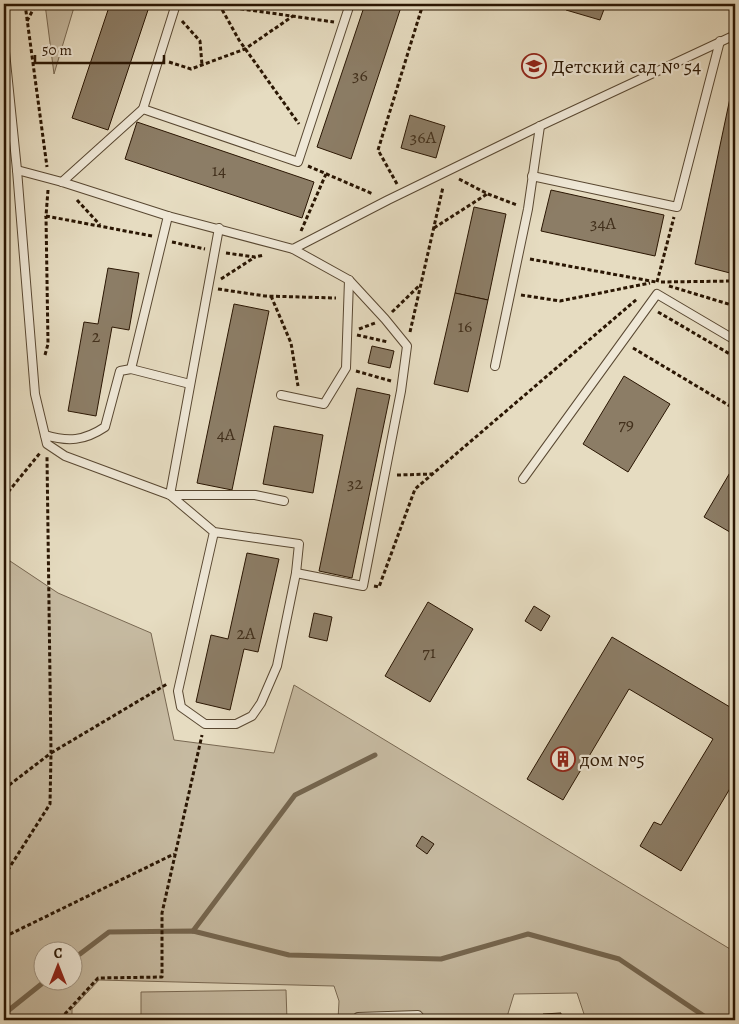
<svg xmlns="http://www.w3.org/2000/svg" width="739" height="1024" font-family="Alegreya,serif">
<rect width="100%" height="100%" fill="#e6dcc1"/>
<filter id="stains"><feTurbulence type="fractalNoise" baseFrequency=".004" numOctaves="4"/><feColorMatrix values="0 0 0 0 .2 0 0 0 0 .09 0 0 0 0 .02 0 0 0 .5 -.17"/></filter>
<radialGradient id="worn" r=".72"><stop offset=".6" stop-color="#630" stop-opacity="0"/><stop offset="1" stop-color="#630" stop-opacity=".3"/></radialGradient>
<g fill="#c6baa1" stroke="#786852" fill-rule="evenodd">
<path d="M45 4H75L54 74Z"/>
<path d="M4 557 58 593 151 633 174 740 274 753 294 685 735 952V1020H586L577 993 514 994 506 1020H338L339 1001 334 986 99 980 72 1009V1020H4ZM42 952H72V982H42Z"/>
<path d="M286 990 287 1020H141V992Z"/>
</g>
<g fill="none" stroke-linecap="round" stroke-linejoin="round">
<g stroke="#74654e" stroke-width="5">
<path d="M193 931 295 795 375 755"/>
<path d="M72 960 109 932 193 931 289 955 441 959 528 934 619 959 710 1020"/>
<path d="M4 1014 44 982"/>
</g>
</g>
<g fill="#8c7d66" stroke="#2a1603">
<path d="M110 4H150L108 130 72 118Z"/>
<path d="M365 4H402L351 159 317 147Z"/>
<path d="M568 4H606L600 20 566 10Z"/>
<path d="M733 84 735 85V251L730 273 695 264Z"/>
<path d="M410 115 445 126 436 158 401 148Z"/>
<path d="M137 122 314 182 302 218 125 159Z"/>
<path d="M551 190 664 215 655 256 541 231Z"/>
<path d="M474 207 506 214 488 300 455 293Z"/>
<path d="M108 268 139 273 129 330 112 327 96 416 68 411 84 322 98 324Z"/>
<path d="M455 293 488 300 468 392 434 384Z"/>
<path d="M234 304 269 311 232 490 197 483Z"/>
<path d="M372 346 394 351 390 368 368 363Z"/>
<path d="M624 376 670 404 628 472 583 444Z"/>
<path d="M357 388 390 395 352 578 319 571Z"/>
<path d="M274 426 323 435 313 493 263 484Z"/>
<path d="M735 464V535L704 517Z"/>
<path d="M247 553 279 559 258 652 244 649 230 710 196 702 211 635 228 639Z"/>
<path d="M428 602 473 629 430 702 385 676Z"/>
<path d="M534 606 550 616 541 631 525 621Z"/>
<path d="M314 613 332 617 327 641 309 637Z"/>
<path d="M612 637 735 710V780L681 871 640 846 654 822 661 825 713 739 629 689 563 800 527 779Z"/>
<path d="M422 836 434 844 427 854 416 846Z"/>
<path d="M561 1013V1020H543V1014Z"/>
</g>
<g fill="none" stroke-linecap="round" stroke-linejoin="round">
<defs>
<g id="service">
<path d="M4 42 17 170 35 394 47 444 65 456 170 495 214 532 178 691 181 707 205 724H236L252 716 261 703 277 666 296 573 299 544 214 532"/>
<path d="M143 109 176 4"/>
<path d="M17 170 62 182 168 216 293 249 388 200 540 126 735 35"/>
<path d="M532 176 677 207 720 41"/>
<path d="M62 182 143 109 298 162 350 4"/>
<path d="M168 216 131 369 190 384"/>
<path d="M219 228 170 495H255L284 501"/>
<path d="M293 249 349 280 385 319 407 346 401 391 363 586 296 573"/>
<path d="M495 366 528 209 540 126"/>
<path d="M281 395 324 404 346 368 349 280"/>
<path d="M45 435C68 442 84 441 105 427L120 371 131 369"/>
<path d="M523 479 657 294 735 340"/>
<path d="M357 1020 358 1017 418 1015 422 1020"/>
</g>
</defs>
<use href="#service" stroke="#594832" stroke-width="10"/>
<g stroke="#2a1603" stroke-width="3" stroke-dasharray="4 2.5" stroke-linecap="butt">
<path d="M25 4 47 167"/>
<path d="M219 4 239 40 299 124"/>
<path d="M221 6 334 22"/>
<path d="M27 21 36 4"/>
<path d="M182 21 200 41 202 65"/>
<path d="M169 62 191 69 245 49 293 16"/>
<path d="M308 166 373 194"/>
<path d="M459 179 488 194 517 205"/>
<path d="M397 184 378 150 423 4"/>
<path d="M48 190 46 216 152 236"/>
<path d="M77 200 100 225"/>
<path d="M434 228 487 194"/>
<path d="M301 231 326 174"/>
<path d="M172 242 205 249"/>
<path d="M226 253 255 257 264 255"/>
<path d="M530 259 656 282"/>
<path d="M221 279 255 257"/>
<path d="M657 282 674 217"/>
<path d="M661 282 735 281"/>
<path d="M669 286 735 306"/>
<path d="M218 289 265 296 336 298"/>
<path d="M521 295 560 301 650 283"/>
<path d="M271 296 291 343 298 386"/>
<path d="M392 312 420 285"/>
<path d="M658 312 735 357"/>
<path d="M359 329 375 323"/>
<path d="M410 332 443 187"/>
<path d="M357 335 388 342"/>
<path d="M633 348 735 409"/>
<path d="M45 355 48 344 46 216"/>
<path d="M356 371 391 381"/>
<path d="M397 475 433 474"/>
<path d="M4 497 40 453"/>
<path d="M374 586 379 587 415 489 637 299"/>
<path d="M4 789 51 753 47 457"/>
<path d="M4 876 50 804 51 753 167 684"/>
<path d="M4 937 174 854"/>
<path d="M63 1020V1016L98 978 162 977V913L202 735"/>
</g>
<use href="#service" stroke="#efe8d7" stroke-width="8"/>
</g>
<defs>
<symbol id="school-ring" viewBox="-11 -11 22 22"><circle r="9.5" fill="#efe8d7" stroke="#8f2418" stroke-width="1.5"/><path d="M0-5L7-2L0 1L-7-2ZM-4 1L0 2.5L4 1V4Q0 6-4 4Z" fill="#8f2418"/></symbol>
<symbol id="building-ring" viewBox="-11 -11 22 22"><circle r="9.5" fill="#efe8d7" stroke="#8f2418" stroke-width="1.5"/><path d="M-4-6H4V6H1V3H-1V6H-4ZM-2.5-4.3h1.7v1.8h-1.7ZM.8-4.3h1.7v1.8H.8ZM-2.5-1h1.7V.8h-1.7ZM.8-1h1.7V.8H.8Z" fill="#8f2418"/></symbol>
</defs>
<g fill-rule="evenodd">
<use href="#school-ring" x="520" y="52" width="28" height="28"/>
<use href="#building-ring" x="549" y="745" width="28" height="28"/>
</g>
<g text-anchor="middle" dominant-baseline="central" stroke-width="4.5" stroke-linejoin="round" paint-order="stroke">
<g font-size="18" fill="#42301c">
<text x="360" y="75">36</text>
<text x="423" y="137">36А</text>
<text x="219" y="170">14</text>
<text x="603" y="223">34А</text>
<text x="465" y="326">16</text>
<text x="96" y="336">2</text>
<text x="626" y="424">79</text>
<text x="226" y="434">4А</text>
<text x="355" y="483">32</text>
<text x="246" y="633">2А</text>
<text x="429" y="652">71</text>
</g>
<g font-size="20" fill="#2a1603" stroke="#efe8d7" text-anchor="start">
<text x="552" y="66">Детский сад № 54</text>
<text x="580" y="759">дом №5</text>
</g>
</g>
<rect width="739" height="1024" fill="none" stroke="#e6dcc1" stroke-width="20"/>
<rect x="5" y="5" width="729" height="1014" fill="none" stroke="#2a1603" stroke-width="2.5"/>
<rect x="10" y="10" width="719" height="1004" fill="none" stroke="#2a1603"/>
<g transform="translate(58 966)"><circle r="24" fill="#efe8d7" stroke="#a09482"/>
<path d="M0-4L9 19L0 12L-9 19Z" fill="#8f2418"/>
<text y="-8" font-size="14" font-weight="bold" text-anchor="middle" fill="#2a1603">С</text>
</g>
<path d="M35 55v8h129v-8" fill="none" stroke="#2a1603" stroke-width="2.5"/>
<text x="42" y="55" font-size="15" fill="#2a1603" stroke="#efe8d7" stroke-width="4" paint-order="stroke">50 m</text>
<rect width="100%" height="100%" filter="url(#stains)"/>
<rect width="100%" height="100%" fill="url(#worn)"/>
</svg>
